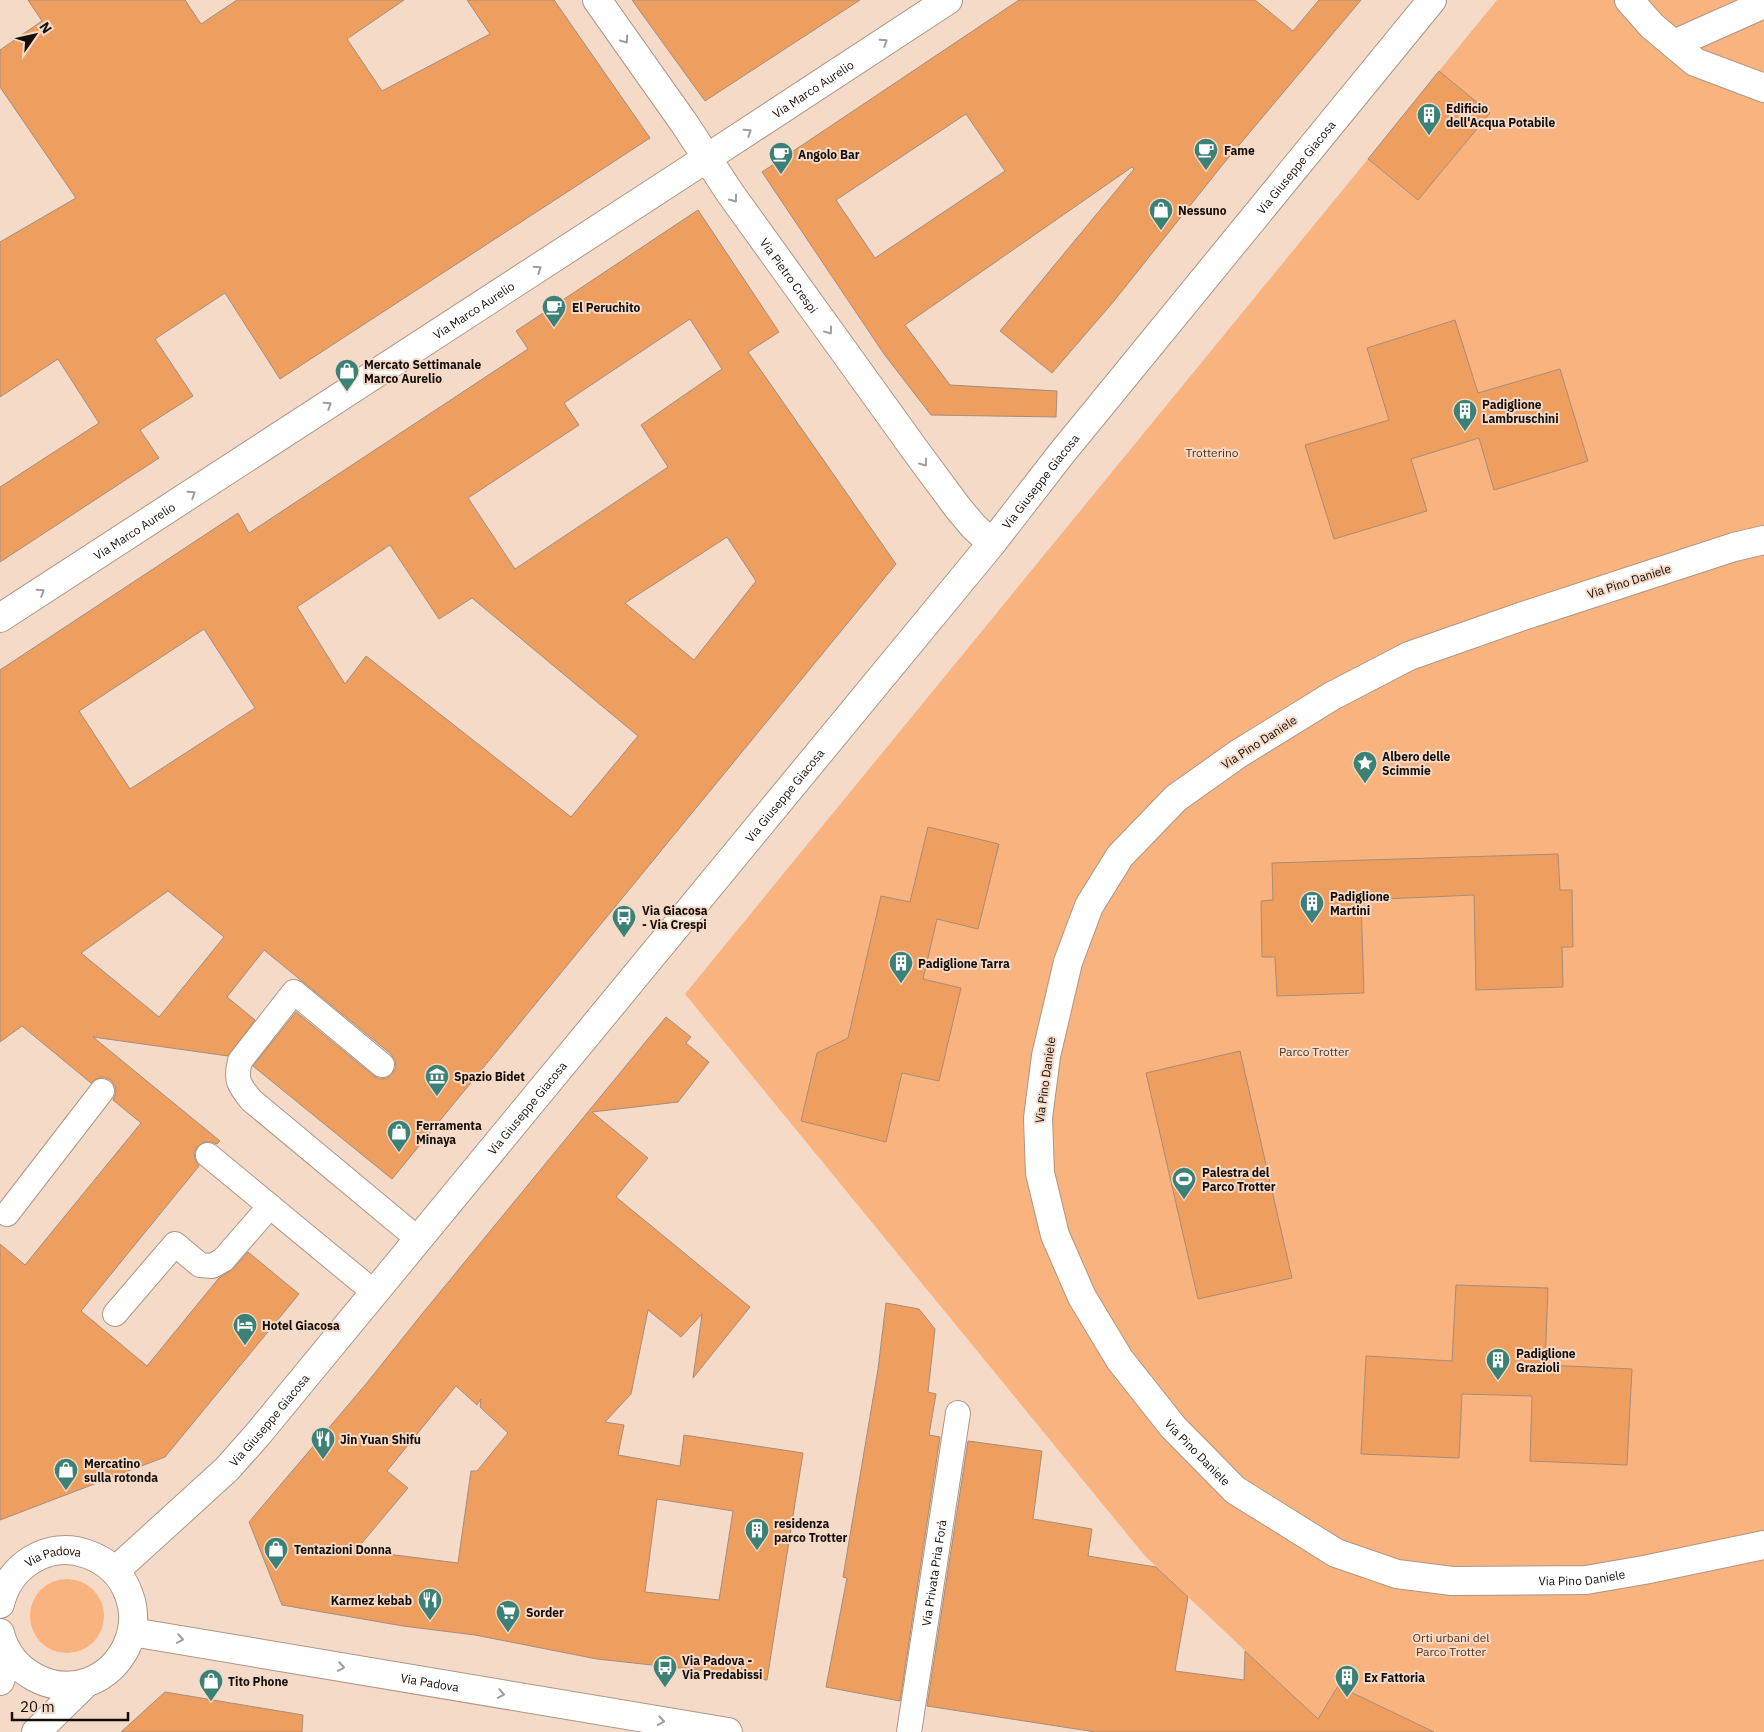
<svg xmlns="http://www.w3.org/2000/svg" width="1764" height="1732" font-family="'IBM Plex Sans',sans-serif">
<rect width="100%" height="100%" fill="#f5dac8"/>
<g fill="#f9b37f">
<path d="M1497 0H1764V1732H1331L1145 1556 685 994 1368 159 1418 200 1490 113 1439 71Z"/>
<circle cx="67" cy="1616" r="37"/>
</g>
<g fill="#ee9e5f" stroke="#a58d7b" fill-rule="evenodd">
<path d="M28 0H185L201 24 237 0H404L347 39 382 91 490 34 467 0H554L650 138 280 379 225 293 155 339 193 396 140 430 159 458 0 562V487L99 423 58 359 0 397V242L76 198 0 87V50L42 21Z"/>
<path d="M632 0H860L705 101Z"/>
<path d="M1019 0H1255L1293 31 1319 0H1361L1224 163 1114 301 1052 373 1000 331 1134 169 1132 167 905 325 950 385 1057 391 1056 417 931 415 884 354 762 172ZM966 114 1005 171 875 258 836 200Z"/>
<path d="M1439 71 1490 113 1418 200 1368 159Z"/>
<path d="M698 210 779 332 748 352 896 564 392 1179 253 1066 296 1012 374 1076 380 1079 387 1078 393 1073 396 1067 395 1060 391 1054 264 950 227 997 255 1020 228 1056 93 1037 220 1141 217 1144 211 1142H204L197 1147 194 1153 195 1159 199 1166 81 1311 147 1366 219 1278 233 1269 248 1252 299 1294 165 1457 0 1520V1244L25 1265 141 1123 113 1100 116 1092 115 1086 111 1080 103 1077 96 1079 91 1083 22 1026 0 1042V670L238 513 249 533 528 349 516 331ZM690 319 722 369 641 425 668 467 515 569 468 498 579 425 564 403ZM727 537 756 581 694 660 625 603ZM390 545 439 619 472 598 638 736 571 817 366 656 345 684 297 607ZM204 629 255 708 130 789 79 711ZM168 891 224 937 159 1017 81 953Z"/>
<path d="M1455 320 1478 393 1560 369 1588 461 1494 490 1479 438 1411 459 1427 511 1334 539 1305 445 1389 420 1367 348Z"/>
<path d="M928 827 999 844 978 929 937 919 923 979 961 988 939 1081 902 1073 886 1142 801 1121 817 1053 848 1038 881 896 910 902Z"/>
<path d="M1558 854 1560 890H1572L1573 947H1562L1563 987 1476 990 1474 895 1361 900 1364 993 1277 996 1275 957H1262L1261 901 1273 900 1272 863Z"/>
<path d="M666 1017 691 1037 686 1043 709 1062 678 1102 592 1112 648 1158 616 1197 750 1307 693 1378 702 1314 681 1337 648 1310 631 1394 605 1422 624 1425 618 1455 680 1466 684 1435 803 1453 767 1680 716 1672 597 1659 475 1635 403 1626 282 1605 249 1522 366 1384 422 1314ZM456 1386 477 1405 481 1399 480 1407 508 1433 477 1471H471L458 1563 356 1550 408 1488 387 1471ZM657 1499 733 1511 719 1600 645 1592Z"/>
<path d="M1240 1051 1292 1278 1198 1299 1146 1073Z"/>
<path d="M1456 1285 1548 1288 1545 1365 1632 1369 1627 1465 1530 1461 1532 1396 1462 1394 1459 1458 1361 1454 1366 1356 1452 1361Z"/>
<path d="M886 1303 919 1309 935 1329 928 1392 936 1394 929 1435 940 1437 900 1701 826 1687 847 1578 843 1577 878 1369Z"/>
<path d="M968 1441 1042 1451 1033 1519 1092 1529 1088 1556 1156 1567 1188 1597 1175 1671 1244 1680 1245 1651 1318 1719 1338 1686 1434 1732H1096L927 1706Z"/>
<path d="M165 1692 303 1715 302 1732H121Z"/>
</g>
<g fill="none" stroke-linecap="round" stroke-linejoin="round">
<defs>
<g id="lane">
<path d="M382 1065 294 992 240 1061C235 1080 239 1085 251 1100L418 1239"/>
<path d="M208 1155 375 1293"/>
<path d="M7 1214 102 1091"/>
<path d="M115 1314 175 1244 200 1265 212 1266 223 1260 270 1206"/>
<path id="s1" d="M909 1732 958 1413"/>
</g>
<g id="street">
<path id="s2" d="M597 0 684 123 730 193 918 454 958 508 974 527 992 543"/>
<path d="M1629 0 1652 26 1695 62 1764 88"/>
<path d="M1674 44 1764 4"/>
<path id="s3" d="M1764 540 1734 547 1523 616 1409 656 1332 696 1238 754 1176 798 1120 856 1089 906 1068 962 1046 1056 1038 1118 1040 1173 1055 1235 1082 1297 1120 1360 1173 1427 1235 1490 1336 1553 1397 1574 1452 1581 1586 1580 1644 1570 1764 1545"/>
<path id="s4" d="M0 618 707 158 948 0"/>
<path id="s5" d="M115 1571 227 1469 258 1434 992 543 1061 454 1432 0"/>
</g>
<g id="secondary">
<path id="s6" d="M0 1604C9 1565 49 1540 87 1554 107 1561 122 1575 129 1595 142 1629 123 1669 88 1682 51 1695 9 1671 0 1633"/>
<path id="s7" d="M132 1632 728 1732"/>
<path d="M0 1681 5 1666 6 1649"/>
<path d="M36 1732 86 1683"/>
</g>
</defs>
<use href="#lane" stroke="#af9684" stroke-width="26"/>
<use href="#street" stroke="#af9684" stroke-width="30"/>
<use href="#secondary" stroke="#af9684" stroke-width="30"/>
<use href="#lane" stroke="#fff" stroke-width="24"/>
<use href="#street" stroke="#fff" stroke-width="28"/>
<use href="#secondary" stroke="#fff" stroke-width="28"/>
</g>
<defs><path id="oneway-chevron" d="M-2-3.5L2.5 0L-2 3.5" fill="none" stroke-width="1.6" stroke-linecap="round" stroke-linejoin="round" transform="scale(1.25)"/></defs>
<g stroke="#a19e9c">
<use href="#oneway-chevron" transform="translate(625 40) rotate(55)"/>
<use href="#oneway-chevron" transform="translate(884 42) rotate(-33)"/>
<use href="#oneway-chevron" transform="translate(748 132) rotate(-33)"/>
<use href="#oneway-chevron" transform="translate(734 199) rotate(54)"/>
<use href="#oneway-chevron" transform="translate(538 269) rotate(-33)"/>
<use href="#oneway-chevron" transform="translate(829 331) rotate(54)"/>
<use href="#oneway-chevron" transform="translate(328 405) rotate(-33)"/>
<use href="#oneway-chevron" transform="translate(924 463) rotate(54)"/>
<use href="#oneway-chevron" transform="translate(192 494) rotate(-33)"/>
<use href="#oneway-chevron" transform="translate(41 592) rotate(-33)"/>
<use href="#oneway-chevron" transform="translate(180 1639) rotate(10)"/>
<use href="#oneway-chevron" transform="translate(341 1667) rotate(10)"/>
<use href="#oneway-chevron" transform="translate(501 1694) rotate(10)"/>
<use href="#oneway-chevron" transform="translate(661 1721) rotate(10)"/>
</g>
<defs>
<symbol id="building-pin" viewBox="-11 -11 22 30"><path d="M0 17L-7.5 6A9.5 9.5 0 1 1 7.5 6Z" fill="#3c8175" stroke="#f5dac8"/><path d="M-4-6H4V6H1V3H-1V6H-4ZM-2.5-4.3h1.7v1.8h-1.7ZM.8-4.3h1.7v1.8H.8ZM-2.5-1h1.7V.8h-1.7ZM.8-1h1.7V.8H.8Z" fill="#fff"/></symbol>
<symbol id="cafe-pin" viewBox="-11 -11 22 30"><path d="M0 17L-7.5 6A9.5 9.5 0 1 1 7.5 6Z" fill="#3c8175" stroke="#f5dac8"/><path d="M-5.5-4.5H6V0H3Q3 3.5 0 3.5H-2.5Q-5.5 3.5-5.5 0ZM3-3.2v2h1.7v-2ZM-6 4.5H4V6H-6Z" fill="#fff"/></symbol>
<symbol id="shop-pin" viewBox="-11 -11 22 30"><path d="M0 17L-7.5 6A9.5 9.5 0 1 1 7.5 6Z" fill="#3c8175" stroke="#f5dac8"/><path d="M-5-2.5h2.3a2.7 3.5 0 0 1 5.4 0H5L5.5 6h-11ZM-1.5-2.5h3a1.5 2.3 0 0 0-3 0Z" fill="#fff"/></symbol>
<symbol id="sight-pin" viewBox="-11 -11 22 30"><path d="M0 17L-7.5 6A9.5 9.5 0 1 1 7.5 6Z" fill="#3c8175" stroke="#f5dac8"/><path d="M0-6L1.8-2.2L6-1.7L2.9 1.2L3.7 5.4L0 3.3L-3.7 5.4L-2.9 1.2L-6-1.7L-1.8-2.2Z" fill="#fff"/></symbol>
<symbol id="bus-pin" viewBox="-11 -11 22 30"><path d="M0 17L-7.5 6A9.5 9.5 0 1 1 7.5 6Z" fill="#3c8175" stroke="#f5dac8"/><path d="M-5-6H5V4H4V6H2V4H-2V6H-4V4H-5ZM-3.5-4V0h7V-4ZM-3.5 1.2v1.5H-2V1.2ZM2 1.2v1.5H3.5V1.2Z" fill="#fff"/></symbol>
<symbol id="museum-pin" viewBox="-11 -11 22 30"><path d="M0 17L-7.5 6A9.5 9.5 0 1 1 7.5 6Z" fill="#3c8175" stroke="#f5dac8"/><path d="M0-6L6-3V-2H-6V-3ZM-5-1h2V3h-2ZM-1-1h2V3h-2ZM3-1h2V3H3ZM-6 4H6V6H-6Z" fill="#fff"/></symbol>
<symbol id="stadium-pin" viewBox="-11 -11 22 30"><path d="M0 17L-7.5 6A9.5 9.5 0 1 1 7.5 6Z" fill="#3c8175" stroke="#f5dac8"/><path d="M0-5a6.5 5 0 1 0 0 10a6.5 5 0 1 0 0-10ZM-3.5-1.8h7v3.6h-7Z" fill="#fff"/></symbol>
<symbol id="hotel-pin" viewBox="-11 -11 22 30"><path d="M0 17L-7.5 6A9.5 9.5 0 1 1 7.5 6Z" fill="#3c8175" stroke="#f5dac8"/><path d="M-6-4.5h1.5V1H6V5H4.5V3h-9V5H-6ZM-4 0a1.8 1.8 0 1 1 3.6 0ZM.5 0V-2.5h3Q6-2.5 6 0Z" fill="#fff"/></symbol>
<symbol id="restaurant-pin" viewBox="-11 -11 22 30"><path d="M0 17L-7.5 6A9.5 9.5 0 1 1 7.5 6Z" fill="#3c8175" stroke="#f5dac8"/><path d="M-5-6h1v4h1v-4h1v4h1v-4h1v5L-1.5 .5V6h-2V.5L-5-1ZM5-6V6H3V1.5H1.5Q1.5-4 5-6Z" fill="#fff"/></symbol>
<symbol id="supermarket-pin" viewBox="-11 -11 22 30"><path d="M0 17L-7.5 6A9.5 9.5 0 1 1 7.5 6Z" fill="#3c8175" stroke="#f5dac8"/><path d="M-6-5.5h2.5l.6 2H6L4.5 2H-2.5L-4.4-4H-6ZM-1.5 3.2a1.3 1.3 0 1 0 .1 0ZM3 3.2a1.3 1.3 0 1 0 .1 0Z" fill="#fff"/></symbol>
</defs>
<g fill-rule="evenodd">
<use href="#building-pin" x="1415" y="101" width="28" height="38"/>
<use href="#cafe-pin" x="1192" y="136" width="28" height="38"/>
<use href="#cafe-pin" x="767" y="140" width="28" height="38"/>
<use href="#shop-pin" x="1147" y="196" width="28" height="38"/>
<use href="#cafe-pin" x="540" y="293" width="28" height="38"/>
<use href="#shop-pin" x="333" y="357" width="28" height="38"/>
<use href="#building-pin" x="1451" y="397" width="28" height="38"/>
<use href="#sight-pin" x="1351" y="749" width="28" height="38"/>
<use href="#building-pin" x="1298" y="889" width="28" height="38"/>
<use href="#bus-pin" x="610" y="903" width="28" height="38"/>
<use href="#building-pin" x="887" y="949" width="28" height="38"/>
<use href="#museum-pin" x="423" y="1062" width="28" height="38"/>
<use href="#shop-pin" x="385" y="1118" width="28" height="38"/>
<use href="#stadium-pin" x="1170" y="1165" width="28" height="38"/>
<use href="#hotel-pin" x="231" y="1311" width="28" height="38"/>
<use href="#building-pin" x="1484" y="1346" width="28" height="38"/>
<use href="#restaurant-pin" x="309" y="1425" width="28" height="38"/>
<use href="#shop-pin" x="52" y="1456" width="28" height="38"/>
<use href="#building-pin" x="743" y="1516" width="28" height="38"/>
<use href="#shop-pin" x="262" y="1535" width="28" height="38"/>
<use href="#restaurant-pin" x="416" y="1586" width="28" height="38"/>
<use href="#supermarket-pin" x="494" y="1598" width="28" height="38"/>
<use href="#bus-pin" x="651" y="1653" width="28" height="38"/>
<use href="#building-pin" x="1333" y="1663" width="28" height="38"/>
<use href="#shop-pin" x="197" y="1667" width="28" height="38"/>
</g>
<g text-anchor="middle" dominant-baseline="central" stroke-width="4" stroke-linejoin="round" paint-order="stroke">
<g font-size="12" fill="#150d07" stroke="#f5dac8">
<text stroke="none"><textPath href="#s4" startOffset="970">Via Marco Aurelio</textPath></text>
<text stroke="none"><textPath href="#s5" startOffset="1836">Via Giuseppe Giacosa</textPath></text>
<text stroke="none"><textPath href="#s2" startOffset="336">Via Pietro Crespi</textPath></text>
<text stroke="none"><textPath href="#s4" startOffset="565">Via Marco Aurelio</textPath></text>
<text stroke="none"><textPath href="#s5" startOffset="1431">Via Giuseppe Giacosa</textPath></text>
<text stroke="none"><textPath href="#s4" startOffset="160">Via Marco Aurelio</textPath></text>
<text transform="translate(1629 581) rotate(-18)">Via Pino Daniele</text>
<text transform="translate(1259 742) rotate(-33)">Via Pino Daniele</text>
<text stroke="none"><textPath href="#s5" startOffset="1026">Via Giuseppe Giacosa</textPath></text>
<text transform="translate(1045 1080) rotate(-82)">Via Pino Daniele</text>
<text stroke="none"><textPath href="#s5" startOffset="621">Via Giuseppe Giacosa</textPath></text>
<text stroke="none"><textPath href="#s5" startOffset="216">Via Giuseppe Giacosa</textPath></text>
<text stroke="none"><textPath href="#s3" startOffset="1386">Via Pino Daniele</textPath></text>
<text stroke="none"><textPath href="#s6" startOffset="78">Via Padova</textPath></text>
<text stroke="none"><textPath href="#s1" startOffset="161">Via Privata Pria Forà</textPath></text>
<text stroke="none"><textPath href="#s3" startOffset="1808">Via Pino Daniele</textPath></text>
<text stroke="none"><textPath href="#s7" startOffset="302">Via Padova</textPath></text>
</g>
<g font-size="12" font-weight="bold" fill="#150d07" stroke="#f5dac8" text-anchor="start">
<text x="1446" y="108">Edificio<tspan x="1446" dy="14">dell'Acqua Potabile</tspan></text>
<text x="1224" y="150">Fame</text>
<text x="798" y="154">Angolo Bar</text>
<text x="1178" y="210">Nessuno</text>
<text x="572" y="307">El Peruchito</text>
<text x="364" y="364">Mercato Settimanale<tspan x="364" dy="14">Marco Aurelio</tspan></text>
<text x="1482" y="404">Padiglione<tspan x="1482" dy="14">Lambruschini</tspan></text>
<text x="1382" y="756">Albero delle<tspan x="1382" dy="14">Scimmie</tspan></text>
<text x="1330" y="896">Padiglione<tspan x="1330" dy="14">Martini</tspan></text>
<text x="642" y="910">Via Giacosa<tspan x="642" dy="14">- Via Crespi</tspan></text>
<text x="918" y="963">Padiglione Tarra</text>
<text x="454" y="1076">Spazio Bidet</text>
<text x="416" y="1125">Ferramenta<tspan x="416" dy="14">Minaya</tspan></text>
<text x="1202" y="1172">Palestra del<tspan x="1202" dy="14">Parco Trotter</tspan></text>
<text x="262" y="1325">Hotel Giacosa</text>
<text x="1516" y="1353">Padiglione<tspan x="1516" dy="14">Grazioli</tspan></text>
<text x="340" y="1439">Jin Yuan Shifu</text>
<text x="84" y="1463">Mercatino<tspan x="84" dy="14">sulla rotonda</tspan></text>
<text x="774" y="1523">residenza<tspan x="774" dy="14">parco Trotter</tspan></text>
<text x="294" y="1549">Tentazioni Donna</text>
<text x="412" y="1600" text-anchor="end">Karmez kebab</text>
<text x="526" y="1612">Sorder</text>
<text x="682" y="1660">Via Padova -<tspan x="682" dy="14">Via Predabissi</tspan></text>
<text x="1364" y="1677">Ex Fattoria</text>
<text x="228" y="1681">Tito Phone</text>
</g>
<g font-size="12" fill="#523117" stroke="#f5dac8">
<text x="1212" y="452">Trotterino</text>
<text x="1314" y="1051">Parco Trotter</text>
<text x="1451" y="1637">Orti urbani del<tspan x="1451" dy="14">Parco Trotter</tspan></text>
</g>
</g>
<g transform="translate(35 35) rotate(56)" stroke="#f5dac8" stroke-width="4" paint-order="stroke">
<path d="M0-4L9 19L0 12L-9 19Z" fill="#150d07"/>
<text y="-8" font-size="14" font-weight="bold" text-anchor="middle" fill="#150d07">N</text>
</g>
<path d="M12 1712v8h116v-8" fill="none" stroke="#150d07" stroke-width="2.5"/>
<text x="20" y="1712" font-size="15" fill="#150d07" stroke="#f5dac8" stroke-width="4" paint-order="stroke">20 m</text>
</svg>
